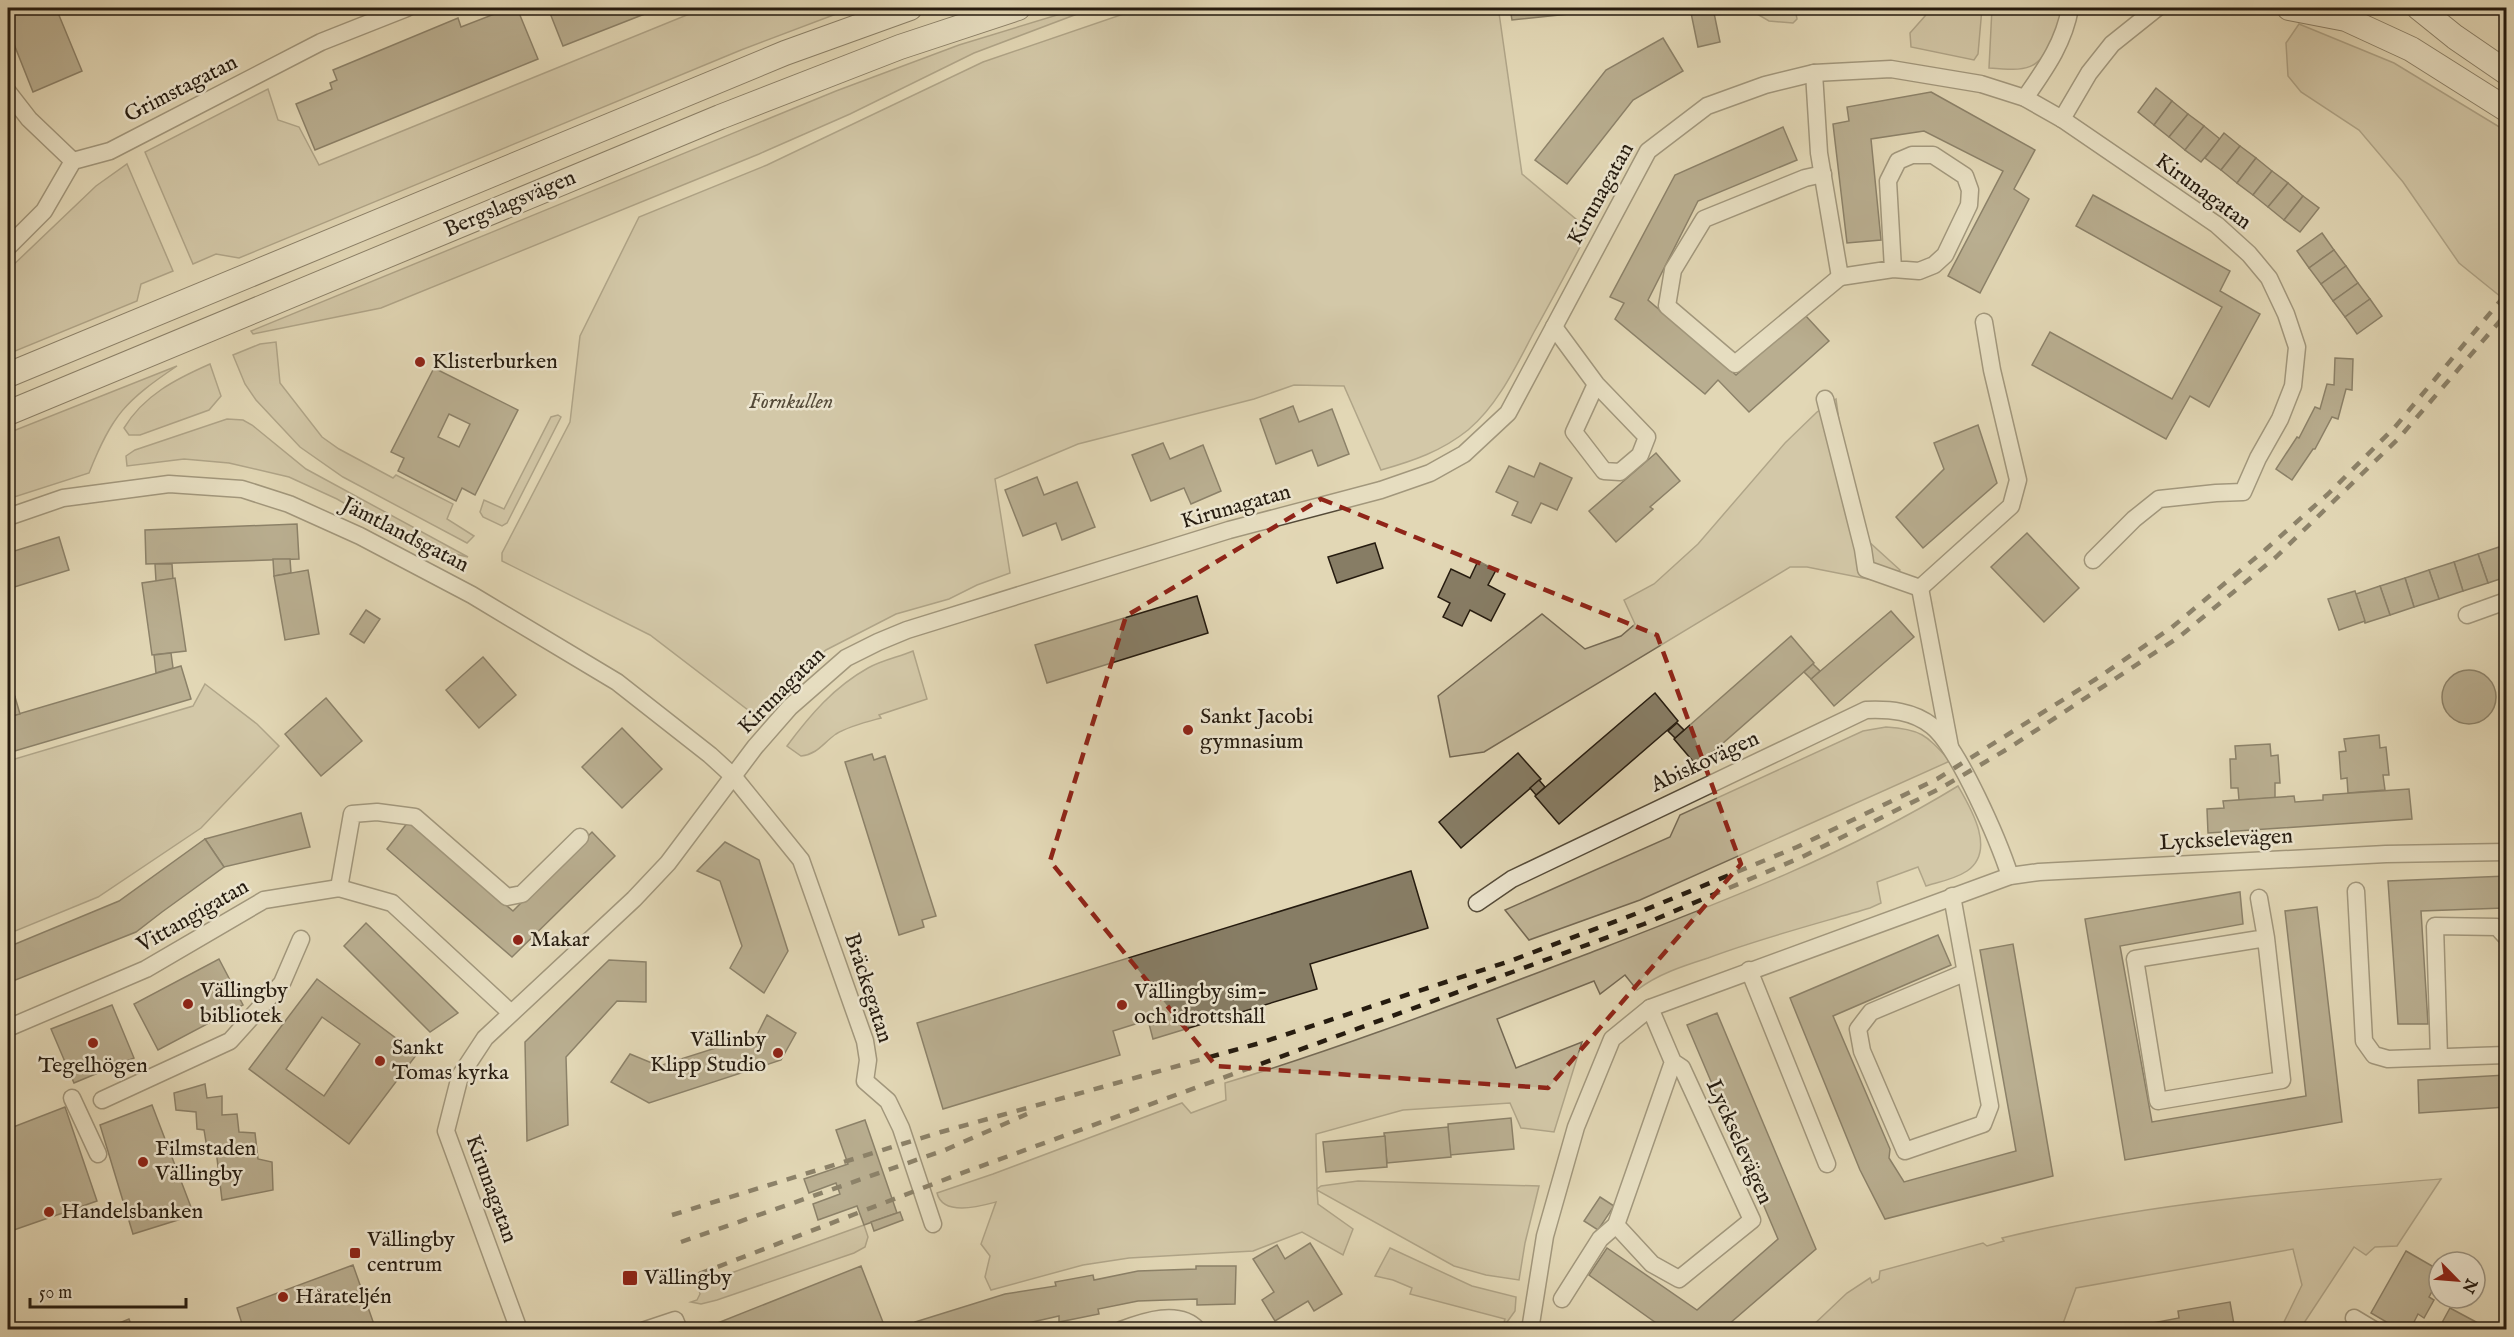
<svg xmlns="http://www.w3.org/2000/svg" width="2514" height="1337" font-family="'IM FELL English',serif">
<rect width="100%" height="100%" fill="#e2d7b5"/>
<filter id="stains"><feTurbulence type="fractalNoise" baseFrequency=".00333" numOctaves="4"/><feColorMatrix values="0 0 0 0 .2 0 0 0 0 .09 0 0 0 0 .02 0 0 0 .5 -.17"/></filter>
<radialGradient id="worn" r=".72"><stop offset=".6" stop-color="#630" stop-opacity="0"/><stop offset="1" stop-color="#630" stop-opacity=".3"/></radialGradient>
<g fill="#c2b799" stroke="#746954" stroke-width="1.5">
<path d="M704 8H852L741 50 239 258 216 254 193 264 145 152 268 89 278 120 299 127 319 165Z"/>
<path d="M1080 8H1093L974 53 850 114 759 154 381 308 253 334 251 331 836 91 959 45Z"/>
<path d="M1141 8H1495L1499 13 1522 174 1589 230C1571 264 1553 298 1534 332 1516 366 1498 405 1468 430 1442 451 1413 461 1381 470L1344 386 1294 385 1254 399 1078 444 995 479 1010 573 977 585 949 599 896 614 826 650 752 713 650 635 502 561V553L570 422 580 336 639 217 767 165 983 62Z"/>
<path d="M1752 8H1795L1797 19 1793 23 1769 21 1752 11Z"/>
<path d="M1929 8H1982L1978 54 1974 60 1911 47 1910 33 1925 16Z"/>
<path d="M1992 8H2063C2063 17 2058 26 2055 34 2040 72 2026 71 1989 68Z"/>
<path d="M2299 24 2394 63 2506 131V301L2459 263 2403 182 2359 130 2301 92 2288 76 2286 43Z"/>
<path d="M127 164 173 271 141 284 137 301 8 354V270L96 186Z"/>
<path d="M276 342 280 383 322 437 339 449 393 478 396 475 453 504 447 519 474 536 467 543 343 477 300 447 256 400 245 384 233 355 260 344Z"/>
<path d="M210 364 221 396 209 410 140 435H129L124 428C144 395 176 379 210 364Z"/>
<path d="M177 366C125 401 112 415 89 473L8 499V433Z"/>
<path d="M1836 399 1845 464 1867 540 1900 570 1888 583 1807 567H1790L1484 752 1450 757 1438 696 1542 614 1585 649 1621 636 1635 624 1624 600 1654 584 1698 544 1785 443 1817 412Z"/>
<path d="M558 415 561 417 507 523 502 526 483 517 480 512 484 500 504 509 551 417Z"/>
<path d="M227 419 243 420 252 425 306 469 468 557 416 545 337 499 289 477 229 463 184 459 127 466 126 456 135 450Z"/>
<path d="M913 651 927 699 879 715 881 718C866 722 849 726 836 734 823 743 818 754 801 756L787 746C810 715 834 687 868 668 882 660 899 657 913 651Z"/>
<path d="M205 684 257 724 279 746 201 828 98 897 8 934V761L193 706Z"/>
<path d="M1886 727C1922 729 1927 736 1950 761L1640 900 1529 940 1505 910 1670 837 1680 815 1863 731Z"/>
<path d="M1958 786C1972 810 1996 851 1967 871 1955 879 1939 882 1926 886L1918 867 1877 882 1881 903 1870 908C1816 924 1761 938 1708 958 1683 966 1658 974 1637 990L1625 975 1600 994 1594 981 1497 1019 1516 1068 1582 1042 1554 1132 1521 1128 1510 1103 1403 1110 1316 1134 1317 1189 1321 1186 1358 1181 1539 1186 1525 1243 1519 1280 1486 1275 1454 1266 1317 1190 1318 1204 1353 1229 1343 1255 1302 1232 1253 1251 1129 1258 1083 1265 991 1290 985 1277 990 1256 981 1244 996 1202C981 1206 943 1217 937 1193L993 1174 1182 1103 1191 1113 1226 1100 1225 1083C1348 1046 1468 999 1587 954 1714 905 1842 857 1958 786Z"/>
<path d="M2441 1179 2397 1246 2375 1247 2366 1255 2354 1247 2300 1329 2284 1322 2302 1285 2293 1249 2076 1288 2061 1329H1809L1847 1293 1870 1278 1872 1283 1879 1279 1880 1271 1983 1243 1987 1246 2004 1241 2002 1238C2146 1203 2294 1191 2441 1179Z"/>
<path d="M864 1225 868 1237 865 1247 854 1253 717 1300 701 1304 691 1302 697 1300 700 1294 698 1285Z"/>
<path d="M1390 1248 1472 1286 1516 1297 1515 1311 1502 1329 1505 1319 1410 1294 1412 1288 1393 1280 1375 1276Z"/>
</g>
<g fill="#877d65" stroke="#251b0f" stroke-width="1.5" fill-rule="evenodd">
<path d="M8 8H56L82 71 33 92 8 29Z"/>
<path d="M510 8H517L538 59 315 150 296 104 332 89 330 83 337 80 333 70 458 18 461 27Z"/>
<path d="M548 8H660L563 46Z"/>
<path d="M1510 8H1626L1512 20Z"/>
<path d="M1690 8H1713L1720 42 1698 47Z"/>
<path d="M1663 38 1683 71 1633 100 1567 184 1535 160 1606 70Z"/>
<path d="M2156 88 2172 101 2154 125 2138 112Z"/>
<path d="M1931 92 2035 150 2014 189 2029 199 1980 293 1948 276 2003 171 1924 131 1871 139 1881 240 1847 243 1833 124 1849 121 1847 107Z"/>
<path d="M2172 101 2188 114 2169 137 2154 125Z"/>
<path d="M2188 114 2204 126 2185 150 2169 137Z"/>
<path d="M2204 126 2220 139 2201 162 2185 150Z"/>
<path d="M1783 127 1797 160 1698 201 1648 300 1736 375 1805 315 1829 341 1749 412 1718 380 1705 394 1615 319 1624 303 1610 297 1675 175Z"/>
<path d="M2224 133 2240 146 2221 170 2205 158Z"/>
<path d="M2240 146 2256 158 2237 183 2221 170Z"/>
<path d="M2256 158 2272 171 2253 195 2237 183Z"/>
<path d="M2272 171 2288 183 2268 207 2253 195Z"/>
<path d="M2288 183 2303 196 2284 220 2268 207Z"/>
<path d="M2093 195 2230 271 2220 291 2260 314 2209 407 2190 396 2166 439 2032 365 2050 332 2172 399 2222 307 2076 226Z"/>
<path d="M2303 196 2319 208 2300 232 2284 220Z"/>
<path d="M2322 233 2334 250 2309 268 2297 251Z"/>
<path d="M2334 250 2346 266 2321 284 2309 268Z"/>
<path d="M2346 266 2358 283 2333 301 2321 284Z"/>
<path d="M2358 283 2370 299 2345 317 2333 301Z"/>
<path d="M2370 299 2382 316 2357 334 2345 317Z"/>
<path d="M2335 358 2353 359 2352 390 2346 389 2338 419 2332 417 2315 449H2313L2292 480 2276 469 2297 437 2299 438 2315 407 2320 409 2327 384 2334 385Z"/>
<path d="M434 368 518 410 475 495 462 488 456 501 398 471 404 458 391 452ZM449 414 470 424 459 447 438 437Z"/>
<path d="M1293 406 1299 422 1332 409 1349 454 1318 466 1312 450 1276 464 1260 419Z"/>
<path d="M1978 425 1997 483 1923 548 1896 517 1944 469 1934 443Z"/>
<path d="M1163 443 1170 459 1203 445 1221 491 1191 504 1184 488 1151 501 1132 455Z"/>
<path d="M1656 453 1680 481 1650 507 1653 509 1616 542 1589 511Z"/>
<path d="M1540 463 1572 478 1557 510 1541 503 1531 523 1512 515 1518 502 1496 492 1509 466 1534 477Z"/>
<path d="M1037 477 1044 495 1077 482 1095 527 1062 540 1056 523 1023 536 1005 490Z"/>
<path d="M297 524 299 559 146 564 145 530Z"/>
<path d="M2027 533 2079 588 2044 622 1991 567Z"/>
<path d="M59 537 69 570 8 589V553Z"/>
<path d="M1375 543 1383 568 1337 583 1328 557Z"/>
<path d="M2502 546 2506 558V577L2488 583 2478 554Z"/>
<path d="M2478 554 2488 583 2463 591 2454 562Z"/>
<path d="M273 559H290L291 573 274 576Z"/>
<path d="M1478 561 1496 570 1488 585 1505 594 1491 621 1470 610 1462 626 1443 617 1450 603 1438 597 1451 569 1470 578Z"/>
<path d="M2454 562 2463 591 2439 599 2429 570Z"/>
<path d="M155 564H172L173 579 156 581Z"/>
<path d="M308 570 319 634 285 640 274 576Z"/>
<path d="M2429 570 2439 599 2414 607 2405 578Z"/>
<path d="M175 578 186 651 152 655 142 583Z"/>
<path d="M2405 578 2414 607 2390 615 2380 586Z"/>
<path d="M2380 586 2390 615 2365 623 2356 594Z"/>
<path d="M2355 591 2365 621 2339 630 2328 599Z"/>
<path d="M1197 596 1208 633 1047 683 1035 645Z"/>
<path d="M366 610 380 619 364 643 350 634Z"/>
<path d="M1891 611 1914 637 1834 706 1811 679Z"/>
<path d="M1791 636 1814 663 1697 766 1674 739Z"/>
<path d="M171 653 173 668 156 673 154 655Z"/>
<path d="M483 657 516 695 479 728 446 690Z"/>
<path d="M1813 664 1820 671 1811 679 1804 672Z"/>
<path d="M181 666 191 699 8 753V717Z"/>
<circle cx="2469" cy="697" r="27"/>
<path d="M8 671 15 697 8 700Z"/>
<path d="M1655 693 1678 721 1559 824 1535 796Z"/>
<path d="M15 697 20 714 8 717V700Z"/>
<path d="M326 698 362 741 321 776 285 734Z"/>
<path d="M1677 723 1684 730 1675 738 1668 731Z"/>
<path d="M622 728 662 769 622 808 582 767Z"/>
<path d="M2379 735 2380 748 2386 747 2389 775H2383L2385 790 2348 793 2347 778 2341 779 2339 752 2346 751 2344 739Z"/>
<path d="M2270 744 2271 756 2278 755 2280 783H2275V798L2239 800 2238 788H2231L2230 759H2236L2235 746Z"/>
<path d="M1518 753 1541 779 1461 848 1439 822Z"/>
<path d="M872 754 874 760 885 756 936 916 922 920 924 927 899 935 845 762Z"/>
<path d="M1539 780 1545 787 1536 795 1530 788Z"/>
<path d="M2409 789 2412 819 2208 833 2207 809 2224 808 2223 801 2294 796 2295 802 2323 800V795Z"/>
<path d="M301 813 310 847 224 867 205 839Z"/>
<path d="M408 822 513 911 592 832 615 856 512 957 387 849Z"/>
<path d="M205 839 224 867 162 912 136 932 8 983V947L119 901Z"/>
<path d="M725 842 759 860 788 951 764 993 730 968 742 946 720 881 697 871Z"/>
<path d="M1411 871 1428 928 1310 964 1317 989 1153 1039 1148 1020 1113 1031 1120 1055 943 1109 917 1023Z"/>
<path d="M2506 876V910L2504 908 2421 911 2428 1024H2398L2388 881Z"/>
<path d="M2240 892 2243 924 2120 946 2152 1122 2306 1096 2285 911 2317 907 2342 1122 2125 1160 2085 919Z"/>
<path d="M366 923 458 1013 430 1032 344 946Z"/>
<path d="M1938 935 1951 965 1833 1016 1890 1149 1889 1158 1904 1182 2016 1151 1980 950 2013 944 2053 1176 1885 1219 1860 1170 1790 998Z"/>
<path d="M219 959 243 1005 158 1050 134 1004Z"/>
<path d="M609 960 646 962V1002L617 1001 566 1057 568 1125 527 1141 525 1042Z"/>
<path d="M317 979 417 1054 349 1144 249 1069ZM322 1017 360 1044 324 1096 286 1069Z"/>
<path d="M112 1005 134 1058 74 1083 51 1029Z"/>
<path d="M1717 1013 1816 1249 1722 1330H1666L1589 1275 1607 1248 1697 1310 1778 1239 1687 1025Z"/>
<path d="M767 1015 796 1033 781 1060 649 1103 611 1082 630 1054 659 1066 757 1035Z"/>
<path d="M2506 1075V1107L2419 1113 2418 1080Z"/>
<path d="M205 1084 207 1098 222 1096V1115L237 1114 239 1132 255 1133 258 1159 272 1162 273 1190 222 1200 216 1150 207 1148 204 1130 197 1129 196 1112 176 1110 174 1093Z"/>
<path d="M152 1105 194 1215 133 1234 100 1125Z"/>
<path d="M65 1107 97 1201 11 1231 8 1218V1129Z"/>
<path d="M1511 1118 1514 1149 1450 1155 1448 1124Z"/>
<path d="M865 1120 897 1213 864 1225 857 1206 818 1220 813 1204 840 1194 836 1183 809 1193 804 1179 848 1164 836 1130Z"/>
<path d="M1448 1127 1451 1157 1387 1163 1384 1133Z"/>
<path d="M1385 1136 1387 1167 1326 1172 1323 1142Z"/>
<path d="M1600 1197 1614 1206 1598 1230 1584 1221Z"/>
<path d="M900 1212 903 1220 874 1231 871 1222Z"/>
<path d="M1310 1243 1342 1294 1314 1311 1308 1301 1275 1321 1262 1300 1274 1292 1253 1259 1277 1245 1285 1259Z"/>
<path d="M2406 1251 2439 1270V1279L2429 1297 2434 1300 2424 1318 2418 1314 2410 1330H2400L2371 1313Z"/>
<path d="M353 1265 376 1330H244L237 1308Z"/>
<path d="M861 1266 886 1330H700Z"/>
<path d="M1196 1266H1236L1235 1304 1197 1305V1299L1138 1301 1098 1309 1099 1314 1059 1322V1316L997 1330H918L915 1322 1005 1294 1056 1286 1055 1282 1093 1275 1094 1280 1138 1271 1196 1269Z"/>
<path d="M2230 1302 2235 1330H2132L2131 1327 2179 1318 2178 1311Z"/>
<path d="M2450 1308 2491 1330H2438Z"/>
<path d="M129 1319 133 1330H102Z"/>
</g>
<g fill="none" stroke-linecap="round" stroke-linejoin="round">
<defs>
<g id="street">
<path d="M1814 73 1819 153 1840 277 1893 269 1919 271 1934 265 1945 255 1969 205 1970 190 1965 176 1933 155H1912L1898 161 1888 181 1893 269"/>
<path d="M8 92 29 119 73 161"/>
<path d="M2025 98C2045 69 2064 43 2070 8"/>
<path d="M2062 119 2089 73 2112 44 2157 8"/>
<path d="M1823 174 1805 178 1704 219 1673 270 1667 306 1735 364 1840 277"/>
<path d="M8 247 44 211 73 161 110 151 321 42 407 8"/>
<path d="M1554 327 1596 384 1647 437 1640 455 1620 472 1604 471 1574 432 1596 384"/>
<path d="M1825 399 1863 549 1866 569 1920 588 2011 506 2018 480 1992 370 1984 322"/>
<path d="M8 517 63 498 169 484 242 489 289 504 360 536 472 595 617 682 710 755 733 776 801 860 865 1041 868 1060 865 1081 888 1101 901 1128 933 1224"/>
<path d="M1920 588 1950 747"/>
<path d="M2467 615 2506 601"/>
<path d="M339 888 352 814 377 812 415 817 507 897 522 894 580 837"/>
<path d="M2356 891 2364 1041 2374 1055 2388 1059 2506 1055"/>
<path d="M1952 896 1990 1106 1983 1124 1905 1151 1862 1051 1858 1029 1871 1012 1964 973"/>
<path d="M2259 898 2266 938 2135 959 2158 1101 2282 1080 2266 938"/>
<path d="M1477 903 1512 879 1866 710C1890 709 1913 711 1932 726 1959 748 1999 842 2010 876"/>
<path d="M1749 970 1827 1164"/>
<path d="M1650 1008 1673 1062 1616 1225 1652 1264 1679 1279 1752 1220 1682 1068 1673 1062"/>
<path d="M8 1028 146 969 264 900 339 888 392 903 510 1012"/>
<path d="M2439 1057 2435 926 2497 927 2506 937"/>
<path d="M72 1098 98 1154"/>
<path d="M102 1100 230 1041 282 983 301 939"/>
<path d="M1562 1299 1600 1239 1616 1225"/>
<path d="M2354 1318 2374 1330"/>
<path d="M519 1330 446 1131 460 1076 485 1038 634 899 668 863 755 747 790 707 846 658 878 642 907 630 1229 530 1381 490 1430 473 1464 454 1508 413 1648 151 1707 106 1765 85 1814 73 1891 69 1981 84 2025 98 2062 119 2217 225 2249 254 2269 278 2286 314 2297 347 2293 386 2280 419 2258 458 2243 492 2216 493 2159 499 2134 519 2093 560"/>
<path d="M645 1330 675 1320 679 1330"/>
<path d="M1121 1330C1145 1321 1179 1309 1198 1330"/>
<path d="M1530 1330 1545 1236 1576 1127 1612 1039 1650 1008 2010 876 2039 872 2386 854 2506 852"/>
</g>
<g id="secondary">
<path d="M2289 8 2346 19 2411 49 2506 109"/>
<path d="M2419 8 2455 37 2506 72"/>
<path d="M8 375 785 53 910 8"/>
<path d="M8 413 720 117 900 47 1018 8"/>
</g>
</defs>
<use href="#street" stroke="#544a38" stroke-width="19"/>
<use href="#secondary" stroke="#251b0f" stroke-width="26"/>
<use href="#street" stroke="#ece5cf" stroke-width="16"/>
<use href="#secondary" stroke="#ece5cf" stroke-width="24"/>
<g stroke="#251b0f" stroke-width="4.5" stroke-dasharray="10 10" stroke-linecap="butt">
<path d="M672 1215 941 1132 1260 1043 1510 961 1635 914 1797 847 1937 779 2096 679 2171 628 2265 550 2328 494 2395 427 2506 294"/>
<path d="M681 1242 945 1150 1027 1114"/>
<path d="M699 1274 954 1176 1644 924 1802 857 1941 788 2009 748 2179 637 2276 557 2399 438 2506 314"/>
</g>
</g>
<path d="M0 0H2514V1337H0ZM1321 499 1657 635 1741 864 1548 1088 1216 1066 1050 861 1126 616Z" fill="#e2d7b5" fill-opacity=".55" fill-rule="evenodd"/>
<path fill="none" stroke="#8f2418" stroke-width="4.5" stroke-dasharray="12 8" stroke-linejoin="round" d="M1321 499 1657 635 1741 864 1548 1088 1216 1066 1050 861 1126 616Z"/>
<g fill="#8f2418" stroke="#ece5cf" stroke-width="2">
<circle cx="420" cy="362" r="6"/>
<circle cx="1188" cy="730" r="6"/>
<circle cx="518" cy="940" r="6"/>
<circle cx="188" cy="1004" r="6"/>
<circle cx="1122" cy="1005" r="6"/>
<circle cx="93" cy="1043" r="6"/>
<circle cx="778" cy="1053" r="6"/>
<circle cx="380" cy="1061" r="6"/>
<circle cx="143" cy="1162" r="6"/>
<circle cx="49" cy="1212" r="6"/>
<rect x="349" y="1247" width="12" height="12" rx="3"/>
<rect x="622" y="1270" width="16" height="16" rx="3"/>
<circle cx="283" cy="1297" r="6"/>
</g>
<g text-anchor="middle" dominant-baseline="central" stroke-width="5" stroke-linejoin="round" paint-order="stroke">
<g font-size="22" fill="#251b0f" stroke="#ece5cf">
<text transform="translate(181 89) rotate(-27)">Grimstagatan</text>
<text transform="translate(2203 192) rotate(36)">Kirunagatan</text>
<text transform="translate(1601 194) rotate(-61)">Kirunagatan</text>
<text transform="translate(510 204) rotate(-23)">Bergslagsvägen</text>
<text transform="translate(1236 507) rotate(-16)">Kirunagatan</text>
<text transform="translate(405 535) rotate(27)">Jämtlandsgatan</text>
<text transform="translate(782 691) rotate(-45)">Kirunagatan</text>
<text transform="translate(1705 762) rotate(-25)">Abiskovägen</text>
<text transform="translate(2226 840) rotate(-3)">Lyckselevägen</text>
<text transform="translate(193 916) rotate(-30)">Vittangigatan</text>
<text transform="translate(868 988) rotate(72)">Bräckegatan</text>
<text transform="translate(1739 1142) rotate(66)">Lyckselevägen</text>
<text transform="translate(491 1189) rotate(70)">Kirunagatan</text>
</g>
<g font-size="22" fill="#251b0f" stroke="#ece5cf" text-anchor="start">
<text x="432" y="362">Klisterburken</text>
<text x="1200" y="717">Sankt Jacobi<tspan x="1200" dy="25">gymnasium</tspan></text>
<text x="530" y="940">Makar</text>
<text x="200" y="991">Vällingby<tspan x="200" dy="25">bibliotek</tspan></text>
<text x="1134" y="992">Vällingby sim-<tspan x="1134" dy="25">och idrottshall</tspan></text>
<text x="766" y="1040" text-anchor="end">Vällinby<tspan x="766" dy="25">Klipp Studio</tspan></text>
<text x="392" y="1048">Sankt<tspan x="392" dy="25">Tomas kyrka</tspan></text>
<text x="93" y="1066" text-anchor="middle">Tegelhögen</text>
<text x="155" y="1149">Filmstaden<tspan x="155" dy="25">Vällingby</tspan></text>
<text x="61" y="1212">Handelsbanken</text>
<text x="367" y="1240">Vällingby<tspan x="367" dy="25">centrum</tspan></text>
<text x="644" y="1278">Vällingby</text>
<text x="295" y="1297">Hårateljén</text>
</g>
<g font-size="22" font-style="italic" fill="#544a38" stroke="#ece5cf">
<text x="791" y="402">Fornkullen</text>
</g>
</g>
<rect width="2514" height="1337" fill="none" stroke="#e2d7b5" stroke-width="30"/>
<rect x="9" y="9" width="2496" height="1319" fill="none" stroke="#251b0f" stroke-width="3"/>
<rect x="15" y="15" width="2484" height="1307" fill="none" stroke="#251b0f" stroke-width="1.5"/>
<g transform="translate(2457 1280) rotate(115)"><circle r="28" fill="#ece5cf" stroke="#9c9482" stroke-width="1.5"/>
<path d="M0-4.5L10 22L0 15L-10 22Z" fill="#8f2418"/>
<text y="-9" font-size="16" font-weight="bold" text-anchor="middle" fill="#251b0f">N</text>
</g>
<path d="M30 1298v9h156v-9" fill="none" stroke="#251b0f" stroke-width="3"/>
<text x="39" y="1298" font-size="18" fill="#251b0f" stroke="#ece5cf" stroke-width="4.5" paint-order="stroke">50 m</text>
<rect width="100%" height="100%" filter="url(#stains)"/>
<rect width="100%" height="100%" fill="url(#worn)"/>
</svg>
